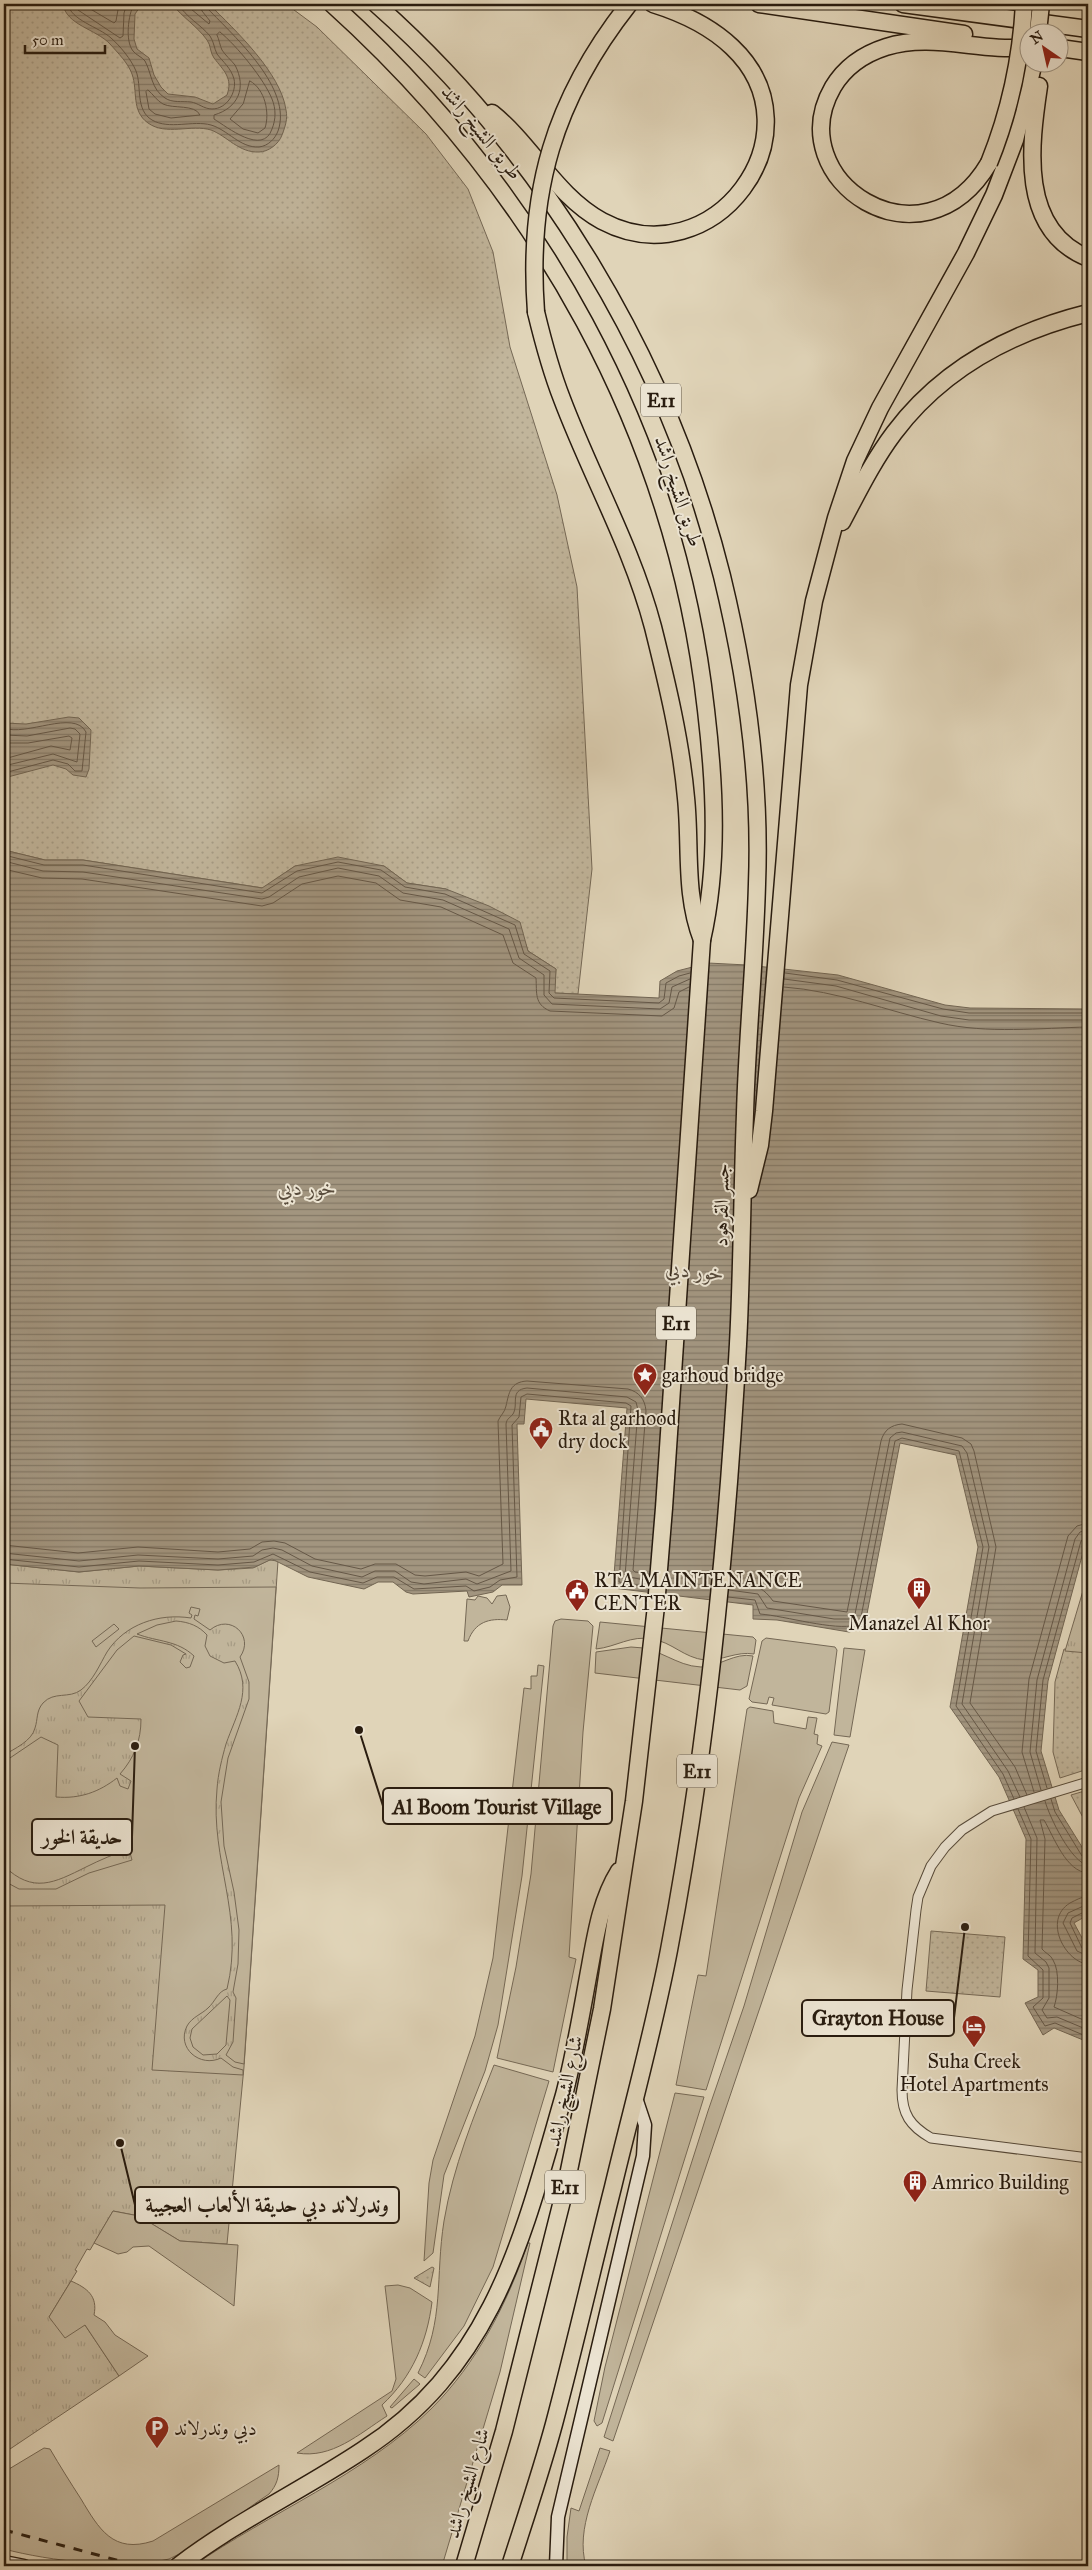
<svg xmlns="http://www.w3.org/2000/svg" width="1092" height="2570" font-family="'IM FELL Great Primer',Amiri,serif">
<defs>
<pattern id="grass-dots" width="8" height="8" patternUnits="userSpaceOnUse" patternTransform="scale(1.25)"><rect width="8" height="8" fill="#c1b59b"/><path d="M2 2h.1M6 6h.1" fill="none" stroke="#a69b84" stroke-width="1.8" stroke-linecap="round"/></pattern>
<pattern id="park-tufts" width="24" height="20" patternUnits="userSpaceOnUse" patternTransform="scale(1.25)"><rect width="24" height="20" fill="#c1b59b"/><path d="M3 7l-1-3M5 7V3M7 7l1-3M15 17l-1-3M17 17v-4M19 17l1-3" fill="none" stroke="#a69b84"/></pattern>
<pattern id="water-rules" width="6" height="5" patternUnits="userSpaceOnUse" patternTransform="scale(1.25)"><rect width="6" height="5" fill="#a2957f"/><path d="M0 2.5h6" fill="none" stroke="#847966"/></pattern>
</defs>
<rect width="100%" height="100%" fill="#e0d4b8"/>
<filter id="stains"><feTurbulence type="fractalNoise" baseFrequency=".004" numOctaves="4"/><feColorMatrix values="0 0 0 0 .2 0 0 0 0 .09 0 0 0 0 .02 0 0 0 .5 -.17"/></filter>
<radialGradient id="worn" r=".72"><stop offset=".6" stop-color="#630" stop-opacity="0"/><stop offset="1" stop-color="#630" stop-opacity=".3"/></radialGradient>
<g fill="url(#grass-dots)" stroke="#756855">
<path d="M4 4H286L317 27 426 134 468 189 493 252 510 347 557 495 577 587 592 869 578 994 554 993 556 969 528 951 525 942 446 889 407 883 384 866H295L263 888 83 860H45L4 850Z"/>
<path d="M1064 1649 1088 1653V1769L1060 1778 1053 1752 1055 1682Z"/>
<path d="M1088 1790V1827L1071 1795Z"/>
<path d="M931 1931 1005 1937 1000 1997 926 1991Z"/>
<path d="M432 2267 434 2268 430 2287 414 2278Z"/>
</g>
<g fill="url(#park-tufts)" stroke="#756855">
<path d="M269 1560 278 1561 244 2067 227 2244 180 2241 139 2216 113 2211 90 2250 87 2249 75 2270 77 2271 49 2317 85 2325 119 2376 10 2449 4 2446V1564L79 1572 139 1566 218 1570 253 1568Z"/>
<path d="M1088 1574V1653L1065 1651Z"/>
</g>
<g fill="#c1b59b" stroke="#756855" fill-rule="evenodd">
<path d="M4 1583 140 1588 276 1587 244 2064 235 2062 226 2055 233 2042 236 1998 233 1992 238 1964 239 1930 234 1892 224 1846 221 1802 228 1758 249 1699V1682L240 1657C255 1636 230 1613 210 1630L194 1619 195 1615 198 1616 200 1609 191 1607 189 1613 192 1615 191 1618C159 1613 125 1624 107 1652 100 1664 93 1681 81 1690 69 1699 54 1691 43 1703 36 1711 38 1719 35 1728 32 1741 14 1749 4 1755ZM114 1624 119 1629 96 1647 92 1641Z"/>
<path d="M506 1595 510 1607 507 1620C489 1618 475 1622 468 1641H464L467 1599 475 1600 478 1596 487 1598 492 1604 497 1596Z"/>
<path d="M561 1619 588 1621 593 1626 583 1732 569 1957 576 1959 553 2072 497 2058 516 1967 531 1874 553 1626 555 1621Z"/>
<path d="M176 1621C189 1622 199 1626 207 1635L205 1646 210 1656 224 1663 235 1661C253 1690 236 1715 226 1744 222 1758 218 1774 217 1789 210 1861 245 1915 227 1989 218 1991 215 2002 208 2008 202 2014 192 2017 187 2026 176 2048 200 2068 221 2058L233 2067 243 2070V2075L152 2070 165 1905 4 1906V1881L19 1889H56L89 1873 132 1860 129 1849C114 1854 100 1860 86 1867 54 1883 33 1894 4 1866V1762L41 1737 58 1745 56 1797C80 1799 99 1792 117 1778L120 1786 128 1789 131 1781 120 1774C134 1758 141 1741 141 1719L88 1717 79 1701 117 1650 134 1636 171 1645 186 1654 183 1655 180 1662 186 1668 190 1667 194 1656C177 1640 158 1642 137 1634L157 1625Z"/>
<path d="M600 1622 753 1637 756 1640 754 1654C736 1651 722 1661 705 1660 684 1658 672 1642 652 1639 631 1635 616 1647 596 1649Z"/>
<path d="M766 1638 835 1647 837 1650 829 1712 826 1714 772 1705 774 1698 769 1697 767 1704 752 1702 749 1699 762 1641Z"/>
<path d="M631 1647C660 1647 675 1666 701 1667 719 1667 735 1652 753 1656L747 1686 740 1690 595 1673 596 1652Z"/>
<path d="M844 1648 865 1650 850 1737 834 1735Z"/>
<path d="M538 1665 544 1666 522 1876 498 2025 485 2071 444 2175 433 2253 424 2261 429 2183 433 2160 475 2036 493 1958 524 1688 531 1689V1676H537Z"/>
<path d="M750 1707 773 1711 774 1723 806 1729 808 1717 817 1718 814 1734 818 1735 817 1744 822 1746 799 1798 706 2090 676 2085 698 1975 706 1976 747 1709Z"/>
<path d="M832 1742 849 1745 613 2441 604 2437 708 2111 744 2006 802 1812Z"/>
<path d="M227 1996 230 2000 226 2045 217 2054 203 2055 193 2047 190 2038 192 2029Z"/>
<path d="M494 2065 549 2081 493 2267 464 2326 425 2378 418 2373C445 2320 435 2277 444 2221 453 2167 474 2116 494 2065Z"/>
<path d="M675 2093 704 2097 602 2423 597 2426 594 2421 605 2367Z"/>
<path d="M113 2211 139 2216 180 2241 238 2245 234 2306 149 2246 133 2247 127 2252 118 2254 94 2243Z"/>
<path d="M528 2243H530L500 2372 442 2566H193C269 2513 364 2475 431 2409 477 2363 507 2304 528 2243Z"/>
<path d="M71 2281C87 2288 98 2296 94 2315L105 2322 115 2335 148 2356 119 2376 85 2325 65 2338 49 2317Z"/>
<path d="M398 2285 410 2288 432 2302C427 2342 412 2377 382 2405L387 2416C359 2434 332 2459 297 2453L392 2391 396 2379 385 2286Z"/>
<path d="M414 2379 420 2384 392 2408 390 2407Z"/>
<path d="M44 2448 50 2449C60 2466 70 2482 81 2499 99 2529 113 2554 153 2541L279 2465C279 2477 277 2485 269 2494 237 2515 205 2543 169 2559 126 2570 49 2561 4 2549V2472Z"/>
<path d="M600 2448 610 2451C598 2487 575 2528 586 2566H567V2537L571 2508 579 2511Z"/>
</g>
<g fill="url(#water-rules)" stroke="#726552">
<path d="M63 4H142L135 14 134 39 137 49 149 58 154 75 161 87 168 94 195 97 213 104 227 95C233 78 224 71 214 58 210 53 211 45 207 40 197 26 182 17 172 4H209C235 30 281 73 286 110 288 119 285 127 282 135 279 144 268 152 259 152 239 153 227 136 211 130 191 124 166 136 148 123 131 111 138 91 132 74 128 63 118 53 110 44 96 29 66 25 63 4Z"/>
<path d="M69 717 79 718 91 730 89 769 86 777 73 775 66 769 53 765 4 778V723L26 724Z"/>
<path d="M4 850 45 860H83L262 888 295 866 338 857 384 866 407 883 446 889 489 906 520 922 528 951 556 969 555 993 659 998 660 981 677 971 708 963 747 965 838 975 945 1005 970 1008 1088 1009V1534L1048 1681 1041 1751 1059 1810 1087 1855 1086 1916 1074 1923 1088 1949V2042L1054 2028 1043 2035 1025 2003 1038 1997V1970L1023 1959 1026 1839 999 1777 950 1707 978 1547 956 1455 900 1443 866 1619 860 1629 849 1632 777 1620 753 1619V1605L613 1588 627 1408 526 1399 524 1424H517L522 1585H502L493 1592 469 1597 467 1591 413 1594 406 1592 393 1582H378L364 1589 308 1577 272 1559 255 1567 218 1570 139 1566 79 1572 4 1564Z"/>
</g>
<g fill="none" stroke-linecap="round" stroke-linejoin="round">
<g stroke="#665847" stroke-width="1">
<path d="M68 4C70 20 99 27 111 38 120 46 131 59 136 71 142 86 135 110 152 120 169 130 193 120 211 125 228 130 240 148 259 147 268 146 275 139 278 131 293 89 235 37 208 9L206 4"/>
<path d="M74 4 78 10 120 38 123 36 124 13 127 4"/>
<path d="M82 4 114 23 116 21 119 4"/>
<path d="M134 4C128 15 125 41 133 51 136 55 142 57 145 61 152 74 151 89 165 98 172 103 182 101 191 102 198 103 204 109 212 109 227 109 237 92 234 79 231 68 223 62 217 54 214 48 214 42 210 36 201 25 186 17 178 4"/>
<path d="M185 4 209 24 210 21 202 11 200 4"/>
<path d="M220 32C237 46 264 79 272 99 276 109 276 119 272 129 263 156 227 127 214 119V115C238 108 247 88 235 65 231 60 225 55 222 50 220 46 219 39 217 35Z"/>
<path d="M250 81C265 89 270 113 265 128L258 133 243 129 230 119 243 104Z"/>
<path d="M148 90C153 94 157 101 163 104 173 109 195 104 200 115L171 118 155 114 149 109 146 92Z"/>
<path d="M4 728C26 737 74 709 86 732L82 771H75L68 764 53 760 4 773"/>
<path d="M4 735 27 736 70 728 75 729 80 734 77 762 53 754 4 766"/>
<path d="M4 743H28L69 736 72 738 70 750 51 746 4 759"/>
<path d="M4 855 44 865H83L262 893 297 871 338 862 381 870 405 887 445 894 515 925 524 954 550 971 549 993 554 998 659 1003 664 999 666 983 679 976 690 973"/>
<path d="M4 861 43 871 83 872 262 899 269 897 299 877 338 868 379 876 403 893 443 900 509 929 519 958 544 975V995L552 1004 660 1009 669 1003 672 987 690 979"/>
<path d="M4 869 42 878 82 879 262 906 273 903 302 884 338 876 376 883 400 900 441 907 503 935 513 963 536 978C537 993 534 1004 550 1011L662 1016 674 1008 679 992 689 987"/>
<path d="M785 973 837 980 943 1009 969 1013H1088"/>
<path d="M784 979 836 986 941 1016 969 1020H1088"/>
<path d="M784 987C838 991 887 1011 940 1023 987 1034 1040 1028 1088 1027"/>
<path d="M4 1545 78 1553 138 1547 218 1552 250 1549 262 1542 274 1541 285 1543 315 1559 361 1569 375 1564H396L415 1575 425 1576 466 1572 479 1576 503 1564 498 1421C500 1416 505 1412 506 1406 509 1393 510 1382 527 1381L628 1389C639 1392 645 1399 646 1411L633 1570 635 1572 649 1574"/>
<path d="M4 1553 79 1561 138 1555 218 1559 253 1556 262 1550 273 1548 282 1550 312 1566 362 1577 375 1571H395L411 1582 424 1584 466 1579 477 1584 511 1571 506 1424C507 1418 510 1418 513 1414 519 1404 509 1390 527 1388L627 1397 636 1402 638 1410 625 1576 649 1581"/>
<path d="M4 1559 79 1567 139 1561 218 1565 254 1562 273 1554 310 1572 363 1583 377 1577H394L414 1589 466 1586 474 1591 490 1587 500 1580 517 1577 512 1425 519 1417 521 1397 527 1394 626 1403 631 1406 619 1582 648 1587"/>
<path d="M730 1583C751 1585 760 1583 773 1601L847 1612 881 1441C884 1430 891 1425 902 1424L962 1438 971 1444 974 1451 996 1547 970 1703 1015 1767 1027 1795"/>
<path d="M729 1590 758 1594 767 1608 834 1619H852L855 1614 890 1438 896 1433 902 1432 962 1446 967 1453 989 1547 962 1704 1008 1771 1020 1797"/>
<path d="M728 1597 755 1600 760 1614C786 1616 834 1631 856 1625L861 1617 895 1441 902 1438 959 1451 983 1547 956 1706 1003 1774 1014 1799"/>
<path d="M1047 1788 1036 1751 1043 1680 1081 1541 1088 1537"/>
<path d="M1041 1790 1030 1752 1037 1680 1075 1539 1080 1532 1088 1530"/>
<path d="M1034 1792 1022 1752 1029 1679 1068 1536 1077 1526 1088 1523"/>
<path d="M1051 1799 1055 1812 1082 1856 1088 1859"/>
<path d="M1045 1801C1049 1816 1072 1864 1088 1865"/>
<path d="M1024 1807 1037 1838 1035 1953 1046 1962 1049 1968V1998L1042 2010 1047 2018 1057 2017 1088 2030"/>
<path d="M1018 1809 1031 1839 1028 1956 1043 1970V1998L1033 2007 1045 2026 1055 2023 1088 2037"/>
<path d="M1088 1873C1066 1872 1054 1837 1044 1820H1040L1045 1839 1042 1949C1045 1953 1051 1955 1053 1960 1060 1971 1058 1996 1054 2007L1088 2022"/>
<path d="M1088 1896C1081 1897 1076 1900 1070 1903 1042 1920 1066 1963 1088 1964"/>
<path d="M1088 1904 1068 1913 1063 1923 1077 1951 1088 1956"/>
<path d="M1088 1910 1072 1918 1070 1923 1082 1948 1088 1950"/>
</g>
<defs>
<path id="street" d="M1088 1782 992 1811 962 1830 945 1847 931 1866 918 1897 916 1910 907 1990 902 2090C902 2114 910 2126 931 2138L1088 2158"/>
<g id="secondary">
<path d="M4 2562 24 2566"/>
<path d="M556 2566 558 2517 643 2156 645 2125 635 2095"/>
</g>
<g id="highway">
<path d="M332 4C538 190 675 432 706 710 715 786 719 865 702 940L664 1508 656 1606 634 1801 602 2009 566 2185 504 2431 464 2566"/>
<path d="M376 4C543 152 668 359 722 576 746 675 761 781 757 884 755 961 747 1038 745 1114 742 1191 742 1268 738 1344 727 1547 707 1751 669 1950 654 2029 632 2108 613 2187 593 2266 575 2345 554 2424 541 2472 525 2519 510 2566"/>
<path d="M759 4 964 34"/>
<path d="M903 4 1088 29"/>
<path d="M1060 48 1088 52"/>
<path d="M1039 86C1030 146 1019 230 1088 258"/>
<path d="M492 113C532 145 556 196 602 221 713 280 823 133 732 47 710 26 682 13 653 4"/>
<path d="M989 163C923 275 779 180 833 87 845 67 864 54 886 47 933 32 981 53 1030 47"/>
<path d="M536 312C543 341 551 371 562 399 591 476 632 547 653 627 667 683 681 741 686 798 691 846 684 894 702 940"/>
<path d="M842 522C858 492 873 461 894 433 942 369 1012 332 1088 313"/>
<path d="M749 1190 760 1145 764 1111 799 685 814 601 836 518 855 461 880 408 966 253 994 195 1015 140 1034 62"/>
<path d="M178 2566C235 2522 303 2490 363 2450 495 2364 523 2236 564 2095 575 2053 582 2009 590 1966 596 1933 601 1900 619 1871"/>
</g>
</defs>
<use href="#street" stroke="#574a39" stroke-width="11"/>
<use href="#secondary" stroke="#291c0f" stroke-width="15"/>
<use href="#highway" stroke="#291c0f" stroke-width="19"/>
<use href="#street" stroke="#ebe3d1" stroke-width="9"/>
<use href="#secondary" stroke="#ebe3d1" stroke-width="12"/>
<use href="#highway" stroke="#e0d4b8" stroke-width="16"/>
<path stroke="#291c0f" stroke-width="3" stroke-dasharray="9 9" stroke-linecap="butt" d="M4 2530 139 2566"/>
<defs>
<g id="highway-bridge">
<path d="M1038 32 1041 4"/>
<path d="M989 163C1010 111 1021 60 1024 4"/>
<path d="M536 312C527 192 554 99 629 4"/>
</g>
</defs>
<use href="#highway-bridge" stroke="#291c0f" stroke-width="19" stroke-linecap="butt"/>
<use href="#highway-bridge" stroke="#e0d4b8" stroke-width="16"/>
</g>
<defs>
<symbol id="sight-pin" viewBox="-11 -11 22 30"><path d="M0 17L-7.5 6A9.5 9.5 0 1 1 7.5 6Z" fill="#8f2418" stroke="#ebe3d1"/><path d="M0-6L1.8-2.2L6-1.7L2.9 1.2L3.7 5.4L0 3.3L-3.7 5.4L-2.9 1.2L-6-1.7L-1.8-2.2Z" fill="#fff"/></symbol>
<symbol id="civic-pin" viewBox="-11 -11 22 30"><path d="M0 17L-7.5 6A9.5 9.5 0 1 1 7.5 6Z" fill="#8f2418" stroke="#ebe3d1"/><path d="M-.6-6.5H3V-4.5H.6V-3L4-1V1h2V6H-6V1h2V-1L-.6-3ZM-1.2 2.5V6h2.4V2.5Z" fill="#fff"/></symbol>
<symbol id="building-pin" viewBox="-11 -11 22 30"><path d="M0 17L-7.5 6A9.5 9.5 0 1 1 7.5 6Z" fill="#8f2418" stroke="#ebe3d1"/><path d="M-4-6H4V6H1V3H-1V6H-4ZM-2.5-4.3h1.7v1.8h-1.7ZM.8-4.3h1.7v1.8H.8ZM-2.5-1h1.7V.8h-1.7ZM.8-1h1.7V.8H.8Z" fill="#fff"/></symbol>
<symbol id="hotel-pin" viewBox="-11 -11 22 30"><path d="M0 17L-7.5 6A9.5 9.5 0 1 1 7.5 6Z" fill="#8f2418" stroke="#ebe3d1"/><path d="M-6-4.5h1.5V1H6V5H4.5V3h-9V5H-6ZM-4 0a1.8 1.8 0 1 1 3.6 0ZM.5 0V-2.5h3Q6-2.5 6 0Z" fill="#fff"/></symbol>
<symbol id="parking-pin" viewBox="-11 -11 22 30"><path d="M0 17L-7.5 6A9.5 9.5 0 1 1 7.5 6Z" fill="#8f2418" stroke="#ebe3d1"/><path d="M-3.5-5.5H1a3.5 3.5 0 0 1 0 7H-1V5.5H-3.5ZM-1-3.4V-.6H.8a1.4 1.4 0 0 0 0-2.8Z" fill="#fff"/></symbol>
</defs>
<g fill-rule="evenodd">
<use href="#sight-pin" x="631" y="1361" width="28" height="38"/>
<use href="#civic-pin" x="527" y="1415" width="28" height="38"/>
<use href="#building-pin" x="905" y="1575" width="28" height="38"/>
<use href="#civic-pin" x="563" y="1577" width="28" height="38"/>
<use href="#hotel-pin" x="960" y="2013" width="28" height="38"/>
<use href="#building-pin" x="901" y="2168" width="28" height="38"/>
<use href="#parking-pin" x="143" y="2414" width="28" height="38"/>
</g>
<g text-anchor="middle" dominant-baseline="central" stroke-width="4" stroke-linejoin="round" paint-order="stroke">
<g fill="#ebe3d1" stroke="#635849" stroke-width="1">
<rect x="641" y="383.5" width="40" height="33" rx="4"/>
<rect x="656" y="1306.5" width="40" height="33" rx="4"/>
<rect x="677" y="1754.5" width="40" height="33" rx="4"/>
<rect x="545" y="2170.5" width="40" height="33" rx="4"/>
</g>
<g font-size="19" font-weight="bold" fill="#291c0f">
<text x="661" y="400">E11</text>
<text x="676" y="1323">E11</text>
<text x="697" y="1771">E11</text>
<text x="565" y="2187">E11</text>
</g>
<g font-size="20" fill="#291c0f" stroke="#ebe3d1">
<text transform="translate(482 132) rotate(51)">طريق الشيخ راشد</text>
<text transform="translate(679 491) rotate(72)">طريق الشيخ راشد</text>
<text transform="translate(721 1205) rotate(-89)">جسر القرهود</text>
<text transform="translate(564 2091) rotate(-78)">شارع الشيخ راشد</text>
<text transform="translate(467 2483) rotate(-74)">شارع الشيخ راشد</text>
</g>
<g font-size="20" fill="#291c0f" stroke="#ebe3d1" text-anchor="start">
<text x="662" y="1375">garhoud bridge</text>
<text x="558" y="1418">Rta al garhood<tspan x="558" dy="23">dry dock</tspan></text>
<text x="594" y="1580">RTA MAINTENANCE<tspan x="594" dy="23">CENTER</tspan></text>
<text x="919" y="1623" text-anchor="middle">Manazel Al Khor</text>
<text x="974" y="2061" text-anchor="middle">Suha Creek<tspan x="974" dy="23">Hotel Apartments</tspan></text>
<text x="932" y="2182">Amrico Building</text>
<text x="174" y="2428">دبي وندرلاند</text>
</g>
<g font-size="21" font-style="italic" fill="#594c3c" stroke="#ebe3d1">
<text x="307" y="1188">خور دبي</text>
<text transform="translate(695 1271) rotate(5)">خور دبي</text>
</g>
</g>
<path fill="none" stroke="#291c0f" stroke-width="2" d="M359 1730L383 1806M135 1746L132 1837M965 1927L954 2018M120 2143L135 2205"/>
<g fill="#291c0f" stroke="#ebe3d1" stroke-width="2">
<circle cx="359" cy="1730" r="5"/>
<circle cx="135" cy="1746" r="5"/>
<circle cx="965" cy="1927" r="5"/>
<circle cx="120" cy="2143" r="5"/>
</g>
<g fill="#ebe3d1" stroke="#291c0f" stroke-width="2">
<rect x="383" y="1788" width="229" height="36" rx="5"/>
<rect x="32" y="1819" width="100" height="36" rx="5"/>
<rect x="802" y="2000" width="152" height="36" rx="5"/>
<rect x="135" y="2187" width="264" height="36" rx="5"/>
</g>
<g font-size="21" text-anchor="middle" font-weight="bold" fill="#291c0f">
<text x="497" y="1814">Al Boom Tourist Village</text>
<text x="82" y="1844">حديقة الخور</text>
<text x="878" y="2025">Grayton House</text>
<text x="267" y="2212">وندرلاند دبي حديقة الألعاب العجيبة</text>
</g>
<rect width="1092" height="2570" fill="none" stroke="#e0d4b8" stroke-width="20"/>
<rect x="5" y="5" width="1082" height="2560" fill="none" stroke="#291c0f" stroke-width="2.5"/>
<rect x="10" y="10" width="1072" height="2550" fill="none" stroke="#291c0f"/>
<g transform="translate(1044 48) rotate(326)"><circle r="24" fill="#ebe3d1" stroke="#9d9383"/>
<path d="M0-4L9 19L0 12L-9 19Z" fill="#8f2418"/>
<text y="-8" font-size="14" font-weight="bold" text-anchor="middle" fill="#291c0f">N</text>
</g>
<path d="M25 45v8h80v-8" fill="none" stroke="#291c0f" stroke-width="2.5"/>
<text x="32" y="45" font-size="15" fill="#291c0f" stroke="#ebe3d1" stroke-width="4" paint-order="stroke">50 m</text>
<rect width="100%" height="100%" filter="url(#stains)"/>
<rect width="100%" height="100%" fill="url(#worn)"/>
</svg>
